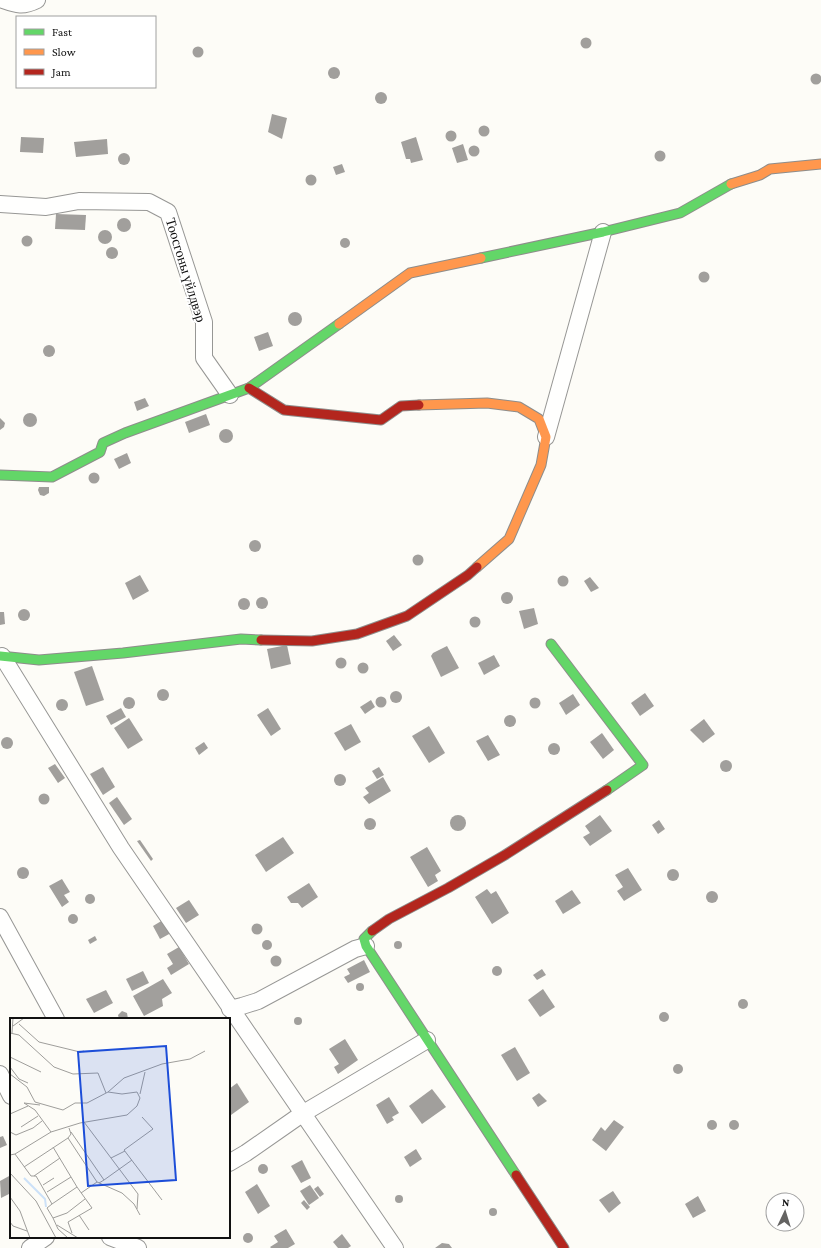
<svg xmlns="http://www.w3.org/2000/svg" width="821" height="1248" font-family="'Crimson Pro',serif">
<rect width="100%" height="100%" fill="#fdfcf7"/>
<g fill="#a19f9c">
<circle cx="586" cy="43" r="5.5"/>
<circle cx="198" cy="52" r="5.5"/>
<circle cx="334" cy="73" r="6"/>
<circle cx="816" cy="79" r="5.5"/>
<circle cx="381" cy="98" r="6"/>
<path d="M272 114 287 118 282 139 268 132Z"/>
<circle cx="484" cy="131" r="5.5"/>
<circle cx="451" cy="136" r="5.5"/>
<path d="M21 137 44 138 43 153 20 152Z"/>
<path d="M416 137 423 160 411 163 410 159H406L401 142Z"/>
<path d="M107 139 108 154 76 157 74 142Z"/>
<path d="M463 144 468 160 457 163 452 148Z"/>
<circle cx="474" cy="151" r="5.5"/>
<circle cx="660" cy="156" r="5.5"/>
<circle cx="124" cy="159" r="6"/>
<path d="M342 164 345 172 336 175 333 167Z"/>
<circle cx="311" cy="180" r="5.5"/>
<path d="M56 214 86 215 85 230 55 229Z"/>
<circle cx="124" cy="225" r="7"/>
<circle cx="105" cy="237" r="7"/>
<circle cx="27" cy="241" r="5.5"/>
<circle cx="345" cy="243" r="5"/>
<circle cx="112" cy="253" r="6"/>
<circle cx="704" cy="277" r="5.5"/>
<circle cx="295" cy="319" r="7"/>
<path d="M268 332 273 346 259 351 254 337Z"/>
<circle cx="49" cy="351" r="6"/>
<path d="M145 398 149 406 137 411 134 402Z"/>
<circle cx="30" cy="420" r="7"/>
<path d="M206 414 210 425 189 433 185 422Z"/>
<path d="M0 418 5 423 4 427 0 430Z"/>
<circle cx="226" cy="436" r="7"/>
<path d="M127 453 131 463 119 469 114 459Z"/>
<circle cx="94" cy="478" r="5.5"/>
<path d="M39 487H49V493L44 496 40 495 38 490Z"/>
<circle cx="255" cy="546" r="6"/>
<circle cx="418" cy="560" r="5.5"/>
<path d="M140 575 149 591 133 600 125 583Z"/>
<circle cx="563" cy="581" r="5.5"/>
<path d="M590 577 599 588 591 592 584 581Z"/>
<circle cx="507" cy="598" r="6"/>
<circle cx="262" cy="603" r="6"/>
<circle cx="244" cy="604" r="6"/>
<path d="M534 608 538 624 524 629 519 611Z"/>
<circle cx="24" cy="615" r="6"/>
<path d="M0 612H4L5 624 0 625Z"/>
<circle cx="475" cy="622" r="5.5"/>
<path d="M394 635 402 645 393 651 386 641Z"/>
<path d="M287 645 291 664 271 669 267 649Z"/>
<path d="M447 646 459 668 441 677 431 656 433 653Z"/>
<path d="M494 655 500 666 484 675 478 663Z"/>
<circle cx="341" cy="663" r="5.5"/>
<circle cx="363" cy="668" r="5.5"/>
<path d="M92 666 104 700 86 706 74 672Z"/>
<circle cx="163" cy="695" r="6"/>
<circle cx="396" cy="697" r="6"/>
<path d="M645 693 654 706 640 716 631 703Z"/>
<path d="M573 694 580 705 566 715 559 703Z"/>
<circle cx="381" cy="702" r="5.5"/>
<circle cx="129" cy="703" r="6"/>
<circle cx="535" cy="703" r="5.5"/>
<circle cx="62" cy="705" r="6"/>
<path d="M371 700 375 707 365 714 360 707Z"/>
<path d="M121 708 126 717 111 725 106 716Z"/>
<path d="M268 708 281 729 271 736 257 715Z"/>
<circle cx="510" cy="721" r="6"/>
<path d="M129 718 143 740 128 749 114 728Z"/>
<path d="M704 719 715 734 703 743 690 730Z"/>
<path d="M351 724 361 742 345 751 334 733Z"/>
<path d="M429 726 445 753 429 763 412 736Z"/>
<path d="M602 733 614 750 603 759 590 742Z"/>
<path d="M488 735 500 755 488 761 476 741Z"/>
<circle cx="7" cy="743" r="6"/>
<path d="M204 742 208 748 199 755 195 748Z"/>
<circle cx="554" cy="749" r="6"/>
<circle cx="726" cy="766" r="6"/>
<path d="M55 764 65 778 58 783 48 768Z"/>
<path d="M103 767 115 787 103 795 90 774Z"/>
<path d="M379 767 384 775 377 779 372 771Z"/>
<circle cx="340" cy="780" r="6"/>
<path d="M383 777 391 791 369 804 363 797 369 793 365 788Z"/>
<circle cx="44" cy="799" r="5.5"/>
<path d="M117 797 132 819 124 825 109 803Z"/>
<path d="M600 815 612 831 590 846 583 837 590 833 585 826Z"/>
<circle cx="458" cy="823" r="8"/>
<circle cx="370" cy="824" r="6"/>
<path d="M659 820 665 829 658 834 652 825Z"/>
<path d="M283 837 294 853 266 872 255 855Z"/>
<path d="M140 840 153 859 151 861 137 841Z"/>
<path d="M427 847 441 871 435 875 438 881 428 887 410 857Z"/>
<circle cx="23" cy="873" r="6"/>
<path d="M628 868 642 890 624 901 617 891 623 887 615 875Z"/>
<circle cx="673" cy="875" r="6"/>
<path d="M62 879 70 892 64 895 69 902 62 907 49 886Z"/>
<path d="M309 883 318 897 302 908 298 903H291L287 897Z"/>
<path d="M487 889 491 894 496 891 509 913 492 924 475 897Z"/>
<path d="M572 890 581 903 563 914 555 901Z"/>
<circle cx="712" cy="897" r="6"/>
<circle cx="90" cy="899" r="5"/>
<path d="M189 900 199 915 186 923 176 908Z"/>
<circle cx="73" cy="919" r="5"/>
<path d="M163 920 171 933 160 939 153 926Z"/>
<circle cx="257" cy="929" r="5.5"/>
<path d="M95 936 97 940 90 944 88 940Z"/>
<circle cx="267" cy="945" r="5"/>
<circle cx="398" cy="945" r="4"/>
<path d="M179 947 189 964 171 975 167 968 173 964 167 954Z"/>
<circle cx="276" cy="961" r="5.5"/>
<path d="M364 960 370 972 348 983 344 977 350 974 347 969Z"/>
<circle cx="497" cy="971" r="5"/>
<path d="M542 969 546 975 537 980 533 975Z"/>
<path d="M143 971 149 983 132 991 126 979Z"/>
<path d="M163 979 172 993 162 999 163 1006 144 1016 133 996Z"/>
<circle cx="360" cy="987" r="4"/>
<path d="M543 989 555 1007 540 1017 528 1000Z"/>
<path d="M106 990 113 1003 94 1013 86 999Z"/>
<circle cx="743" cy="1004" r="5"/>
<path d="M122 1011 127 1013 128 1019H119L118 1015Z"/>
<circle cx="664" cy="1017" r="5"/>
<circle cx="298" cy="1021" r="4"/>
<path d="M345 1039 358 1060 338 1074 334 1067 339 1064 329 1049Z"/>
<path d="M515 1047 530 1073 517 1081 501 1055Z"/>
<circle cx="678" cy="1069" r="5"/>
<path d="M237 1083 249 1102 231 1115 229 1112V1089Z"/>
<path d="M432 1089 446 1107 422 1124 409 1106Z"/>
<path d="M539 1093 547 1101 538 1107 532 1098Z"/>
<path d="M389 1097 399 1113 392 1117 394 1120 387 1124 376 1105Z"/>
<circle cx="734" cy="1125" r="5"/>
<circle cx="712" cy="1125" r="5"/>
<path d="M614 1120 624 1127 606 1151 592 1140 601 1127 605 1131Z"/>
<path d="M3 1136 7 1145 0 1148V1137Z"/>
<path d="M416 1149 422 1159 410 1167 404 1157Z"/>
<path d="M302 1160 311 1178 301 1183 291 1166Z"/>
<circle cx="263" cy="1169" r="5"/>
<path d="M11 1175V1193L1 1198 0 1181Z"/>
<path d="M257 1184 270 1206 258 1214 245 1192Z"/>
<path d="M310 1185 319 1198 309 1205 300 1191Z"/>
<path d="M318 1186 324 1194 320 1197 314 1189Z"/>
<path d="M613 1191 621 1203 609 1213 599 1200Z"/>
<circle cx="399" cy="1199" r="4"/>
<path d="M698 1196 706 1211 693 1218 685 1204Z"/>
<path d="M304 1200 310 1207 307 1210 301 1203Z"/>
<circle cx="493" cy="1212" r="4"/>
<path d="M286 1229 295 1244 288 1248H271L270 1247 278 1242 274 1236Z"/>
<circle cx="248" cy="1238" r="5"/>
<path d="M342 1234 351 1246 348 1248H338L333 1242Z"/>
<path d="M442 1243 449 1244 452 1248H435Z"/>
</g>
<g fill="none" stroke-linecap="round" stroke-linejoin="round">
<defs>
<g id="street">
<path d="M3 0C17 5 23 7 37 0"/>
<path d="M0 204 46 207 79 201 149 202 168 212 204 322V358L230 395"/>
<path d="M546 437 603 232"/>
<path d="M2 656 121 848 395 1248"/>
<path d="M0 917 56 1019"/>
<path d="M230 1009 242 1006 258 1001 355 949 366 946"/>
<path d="M0 1074 11 1096"/>
<path d="M229 1163 246 1153 302 1114 427 1040"/>
<path d="M110 1237 138 1248"/>
<path d="M30 1248 46 1237"/>
</g>
<g id="fast">
<path d="M481 258 603 232 680 213 731 184"/>
<path d="M0 475 52 477 100 452 103 443 125 433 249 388 339 324"/>
<path d="M551 644 643 765 607 790"/>
<path d="M0 656 39 660 123 653 241 639 261 640"/>
<path d="M372 931 364 939 366 946 516 1175"/>
</g>
<g id="slow">
<path d="M731 184 760 175 770 169 821 164"/>
<path d="M339 324 410 273 481 258"/>
<path d="M419 405 487 403 519 407 539 419 546 437 541 465 509 539 477 567"/>
</g>
<g id="jam">
<path d="M249 388 284 410 381 420 401 406 419 405"/>
<path d="M261 640 312 641 357 634 407 616 468 575 477 567"/>
<path d="M372 931 389 919 448 888 505 855 607 790"/>
<path d="M516 1175 564 1248"/>
</g>
</defs>
<use href="#street" stroke="#979795" stroke-width="18"/>
<use href="#fast" stroke="#8e8d8b" stroke-width="11"/>
<use href="#slow" stroke="#8e8d8b" stroke-width="11"/>
<use href="#jam" stroke="#8e8d8b" stroke-width="11"/>
<use href="#street" stroke="#fffffe" stroke-width="16"/>
<use href="#fast" stroke="#63d668" stroke-width="9"/>
<use href="#slow" stroke="#ff974d" stroke-width="9"/>
<use href="#jam" stroke="#b3261e" stroke-width="9"/>
</g>
<g text-anchor="middle" dominant-baseline="central" stroke-width="4" stroke-linejoin="round" paint-order="stroke">
<g font-size="14" fill="#111" stroke="#fff">
<text transform="translate(186 270) rotate(73)">Тоосгоны үйлдвэр</text>
</g>
</g>
<g transform="translate(10 1018)">
<rect width="220" height="220" fill="#fdfcf7"/>
<path fill="none" stroke="#cce1f8" stroke-width="2" d="M14 160 35 181 36 189"/>
<path fill="none" stroke="#9f9e9b" stroke-width="1" d="M9 6 29 24 70 34 74 33M3 8 14 0M0 15 9 17 44 49 63 56 88 55 96 75M2 15 3 0M0 39 31 54M0 49 9 61 18 65M0 56 17 69 25 84 53 92 65 85H77L98 74 114 60 152 46 180 41 195 33M130 76 135 54M30 87 14 85 25 92 41 114M0 96 18 88M132 99 143 111 114 132 152 182M74 104 128 176 127 191M11 109 28 98M0 114 6 117 23 110 32 103M61 114 94 162 89 165M58 120 87 164 112 175 124 186 130 197M43 129 61 159M5 136 41 114 70 105 117 97 127 88 130 80 127 74 112 76 98 74M0 137 5 136 21 158H26L42 186 67 169 61 159 37 174M101 140 115 133M14 149 58 120 61 116 59 110M0 155 26 183 46 220M24 158 50 140M94 162 122 142M33 167 44 160M71 175 87 164M0 179 10 193 20 220M42 186 37 190 43 200 57 195 75 181M69 197 79 212M43 200 48 211 58 220M0 204 3 208 17 213M47 207 68 220M62 215 58 204 82 190 67 169"/>
<path fill="#1d4ed8" fill-opacity="0.15" stroke="#1d4ed8" stroke-width="2" d="M156 28 166 162 78 168 68 34Z"/>
<rect width="220" height="220" fill="none" stroke="#111" stroke-width="2"/>
</g>
<rect x="16" y="16" width="140" height="72" fill="#ffffff" stroke="#a0a0a0"/>
<rect x="24" y="29" width="20" height="6" fill="#63d668" stroke="#a0a0a0"/>
<text x="52" y="36" font-size="12" fill="#111111">Fast</text>
<rect x="24" y="49" width="20" height="6" fill="#ff974d" stroke="#a0a0a0"/>
<text x="52" y="56" font-size="12" fill="#111111">Slow</text>
<rect x="24" y="69" width="20" height="6" fill="#b3261e" stroke="#a0a0a0"/>
<text x="52" y="76" font-size="12" fill="#111111">Jam</text>
<g transform="translate(785 1212) rotate(4)"><circle r="19" fill="#ffffff" stroke="#a0a0a0"/>
<path d="M0-3L7 15L0 10L-7 15Z" fill="#646362"/>
<text y="-6" font-size="11" font-weight="bold" text-anchor="middle" fill="#111111">N</text>
</g>
</svg>
